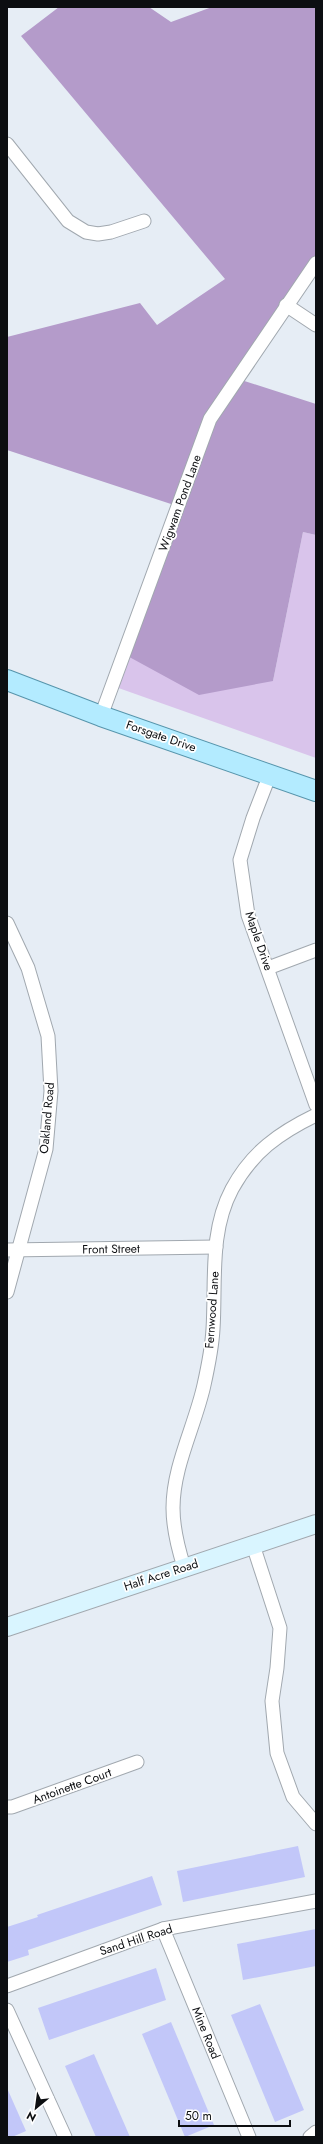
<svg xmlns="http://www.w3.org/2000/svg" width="323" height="2144" font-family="Jost,sans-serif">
<rect width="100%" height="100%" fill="#e6edf5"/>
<path fill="#d9c4eb" d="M303 532 316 535V758L110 685 122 653 273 681Z"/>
<path fill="#b49bca" d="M59 7H149L171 22 212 7H316V265L232 377 316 404V535L303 532 273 681 199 695 122 653 174 505 7 450V337L140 303 157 325 225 279 21 36Z"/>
<g fill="#c2c7f9">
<path d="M298 1846 305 1877 183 1902 177 1871Z"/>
<path d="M152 1876 162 1905 28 1950 29 1955 7 1962V1927L38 1917 37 1915Z"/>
<path d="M316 1929V1966L243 1980 237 1944Z"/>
<path d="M156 1968 166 2000 49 2040 38 2008Z"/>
<path d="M260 2004 304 2110 275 2122 231 2015Z"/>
<path d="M171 2022 214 2125 185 2137 142 2034Z"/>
<path d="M94 2054 130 2137H96L65 2066Z"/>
<path d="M7 2088 26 2131 12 2137H7Z"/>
</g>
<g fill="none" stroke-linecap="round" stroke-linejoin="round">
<defs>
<g id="street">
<path d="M7 144 68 221 86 232 98 234 111 232 144 221"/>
<path d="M286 305 316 325"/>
<path d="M101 716 210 419 316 263"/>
<path d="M270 774 253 818 240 860 248 915 316 1105"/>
<path d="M7 923 28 968 48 1036 51 1091 46 1149 7 1292"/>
<path d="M268 968 316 950"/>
<path d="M7 1250 216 1247"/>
<path d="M253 1545 280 1628 277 1668 272 1701 277 1753 293 1797 316 1824"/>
<path d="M184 1567C178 1548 173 1529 173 1508 173 1466 195 1426 204 1385 208 1367 212 1347 213 1329 216 1282 209 1232 232 1189 252 1152 279 1133 316 1115"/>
<path d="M7 1807H12L137 1762"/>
<path d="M163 1929 249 2137"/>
<path d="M7 1986 163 1929 316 1901"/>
<path d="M7 2010 65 2137"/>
<path d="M310 2137 316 2132"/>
</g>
<path id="secondary" d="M7 1627 316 1524"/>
<path id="primary" d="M7 680 101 716 316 791"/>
</defs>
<use href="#street" stroke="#a1a8af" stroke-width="15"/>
<use href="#secondary" stroke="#a1a8af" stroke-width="20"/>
<use href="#primary" stroke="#5795ac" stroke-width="22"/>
<use href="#street" stroke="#fff" stroke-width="13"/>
<use href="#secondary" stroke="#d9f5ff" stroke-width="18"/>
<use href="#primary" stroke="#b3ebff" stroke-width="20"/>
</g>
<g text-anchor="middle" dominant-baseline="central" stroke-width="3.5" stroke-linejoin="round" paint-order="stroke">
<g font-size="12" fill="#0c0e11" stroke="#fff">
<text transform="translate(180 503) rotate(-70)">Wigwam Pond Lane</text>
<text transform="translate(161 736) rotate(19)">Forsgate Drive</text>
<text transform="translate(259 941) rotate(71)">Maple Drive</text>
<text transform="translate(47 1118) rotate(-85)">Oakland Road</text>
<text transform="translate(111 1249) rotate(-1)">Front Street</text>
<text transform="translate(212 1310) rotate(-86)">Fernwood Lane</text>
<text transform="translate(161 1575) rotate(-18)">Half Acre Road</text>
<text transform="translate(72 1786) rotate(-20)">Antoinette Court</text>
<text transform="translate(136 1940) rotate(-18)">Sand Hill Road</text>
<text transform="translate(206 2033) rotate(68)">Mine Road</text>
</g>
</g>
<rect width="323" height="2144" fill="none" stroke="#0c0e11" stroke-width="16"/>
<g transform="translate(36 2108) rotate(209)" stroke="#ffffff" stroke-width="3" paint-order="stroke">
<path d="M0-3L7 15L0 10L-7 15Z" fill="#0c0e11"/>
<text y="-6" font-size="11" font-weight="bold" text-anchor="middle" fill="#0c0e11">N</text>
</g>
<path d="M179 2120v6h111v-6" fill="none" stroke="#0c0e11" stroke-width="2"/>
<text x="185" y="2120" font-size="12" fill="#0c0e11" stroke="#ffffff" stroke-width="3" paint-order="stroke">50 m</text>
</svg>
